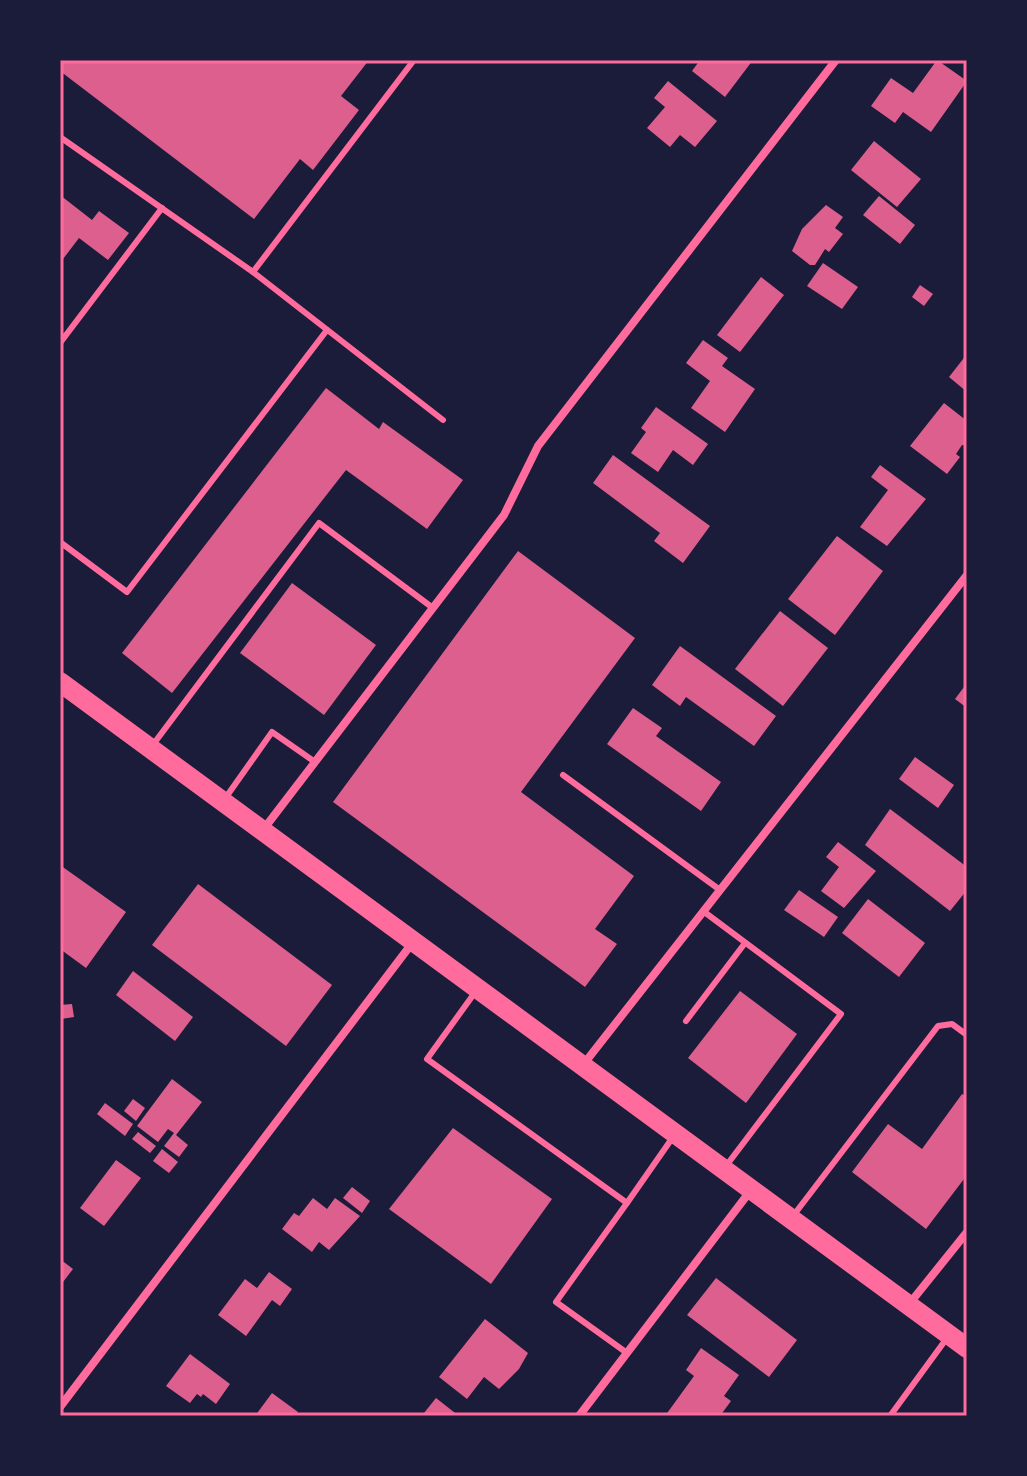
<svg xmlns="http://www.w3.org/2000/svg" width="1027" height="1476" font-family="Merriweather,serif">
<rect width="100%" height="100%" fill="#1b1b3a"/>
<g fill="#dd5f8e">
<path d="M60 60H369L341 96 359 110 313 170 300 159 254 219 60 71Z"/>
<path d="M700 60H753L725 97 692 71Z"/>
<path d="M937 60 967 81 931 132 903 112 895 123 871 106 891 78 913 93Z"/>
<path d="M668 81 717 121 695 147 680 135 670 147 647 128 665 107 654 98Z"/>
<path d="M874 141 921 179 897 207 851 170Z"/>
<path d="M60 195 92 220 99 211 129 233 108 260 79 238 60 263Z"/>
<path d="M879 196 915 225 900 244 863 215Z"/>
<path d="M826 205 843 217 835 228 843 234 829 252 825 249 815 265H810L792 251 802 229Z"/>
<path d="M823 263 858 287 842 309 807 286Z"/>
<path d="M761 277 784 295 740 352 717 335Z"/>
<path d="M920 285 933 294 924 306 912 297Z"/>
<path d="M703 340 728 358 722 366 755 389 725 432 691 408 710 381 686 363Z"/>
<path d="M967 354V392L949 377Z"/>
<path d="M326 388 379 429 383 422 463 480 427 529 346 470 172 693 122 653Z"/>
<path d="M944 403 967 421V446L962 445 956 454 960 457 947 474 910 446Z"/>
<path d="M656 407 708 444 693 465 673 450 658 472 631 453 646 432 641 428Z"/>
<path d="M613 455 710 526 683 563 654 541 660 533 593 483Z"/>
<path d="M880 465 926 499 887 546 860 527 888 490 871 477Z"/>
<path d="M837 536 883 571 835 635 788 599Z"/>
<path d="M518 551 635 638 521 792 634 876 595 929 617 944 585 987 333 802Z"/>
<path d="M292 583 376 645 324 715 240 653Z"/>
<path d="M780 611 828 648 783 706 735 669Z"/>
<path d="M680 646 776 716 754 746 686 697 680 706 652 685Z"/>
<path d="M967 683V708L955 699Z"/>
<path d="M633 708 662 728 656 736 721 782 701 811 607 744Z"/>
<path d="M915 757 954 785 938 808 899 779Z"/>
<path d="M890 809 967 867V890L950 911 865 845Z"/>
<path d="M838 842 876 871 844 908 821 891 839 867 826 857Z"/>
<path d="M60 865 126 912 86 968 60 949Z"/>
<path d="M198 884 332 985 286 1046 152 945Z"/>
<path d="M799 890 838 917 824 937 784 910Z"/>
<path d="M868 899 925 943 899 977 842 933Z"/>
<path d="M133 971 193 1017 175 1041 116 995Z"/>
<path d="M740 991 797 1034 746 1103 688 1058Z"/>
<path d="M72 1004 74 1017 61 1019 60 1005Z"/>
<path d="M172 1079 202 1102 176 1135 188 1145 179 1157 164 1146 174 1133 168 1129 158 1142 137 1126Z"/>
<path d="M962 1094 967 1097V1175L926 1229 852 1172 888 1124 922 1149Z"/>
<path d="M133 1099 145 1108 136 1121 124 1111Z"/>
<path d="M105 1103 133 1124 125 1136 97 1114Z"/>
<path d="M453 1128 552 1199 491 1284 389 1209Z"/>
<path d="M138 1132 156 1146 150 1153 132 1139Z"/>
<path d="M162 1149 178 1162 169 1173 153 1161Z"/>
<path d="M116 1160 141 1178 104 1226 80 1208Z"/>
<path d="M352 1187 370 1201 362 1213 343 1198Z"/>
<path d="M313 1198 327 1209 335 1198 360 1216 329 1250 319 1242 312 1252 282 1229 294 1213 299 1216Z"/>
<path d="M60 1259 73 1269 60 1286Z"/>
<path d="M269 1272 292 1289 280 1306 272 1300 246 1336 218 1315 245 1279 257 1288Z"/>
<path d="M716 1278 797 1340 769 1377 687 1315Z"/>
<path d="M485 1319 528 1353 519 1369 499 1389 484 1377 467 1399 439 1377Z"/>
<path d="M701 1348 739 1375 724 1396 731 1401 720 1416H665L694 1376 686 1370Z"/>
<path d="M190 1354 230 1384 216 1404 203 1394 201 1397 197 1394 190 1403 166 1386Z"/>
<path d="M272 1393 298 1412 295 1416H255Z"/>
<path d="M436 1398 459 1416H427L424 1413Z"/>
</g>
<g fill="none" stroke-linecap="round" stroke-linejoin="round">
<g stroke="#ff6b9d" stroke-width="6">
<path d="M60 137 253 272 443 420"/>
<path d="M253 272 414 60"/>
<path d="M60 343 162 208"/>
<path d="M60 542 127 592 327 330"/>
<path d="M152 746 319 523 433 608"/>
<path d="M563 775 720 890"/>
<path d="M224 800 272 732 315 762"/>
<path d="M703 911 841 1014 726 1166"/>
<path d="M476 991 427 1059 627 1203 556 1302 627 1353"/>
<path d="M686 1021 745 943"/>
<path d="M627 1203 673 1137"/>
<path d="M793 1216 938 1026 952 1024 967 1035"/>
<path d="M890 1416 947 1338"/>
</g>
<g stroke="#ff6b9d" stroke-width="8">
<path d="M263 830 504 515 538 446 836 60"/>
<path d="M583 1065 967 575"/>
<path d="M910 1303 967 1232"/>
<path d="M60 1407 413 942"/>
<path d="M579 1416 751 1190"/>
</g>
<path stroke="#ff6b9d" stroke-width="20" d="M60 682 967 1348"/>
</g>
<rect width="1027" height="1476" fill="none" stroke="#1b1b3a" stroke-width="124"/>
<rect x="62" y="62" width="903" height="1352" fill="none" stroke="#ff6b9d" stroke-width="3"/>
</svg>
